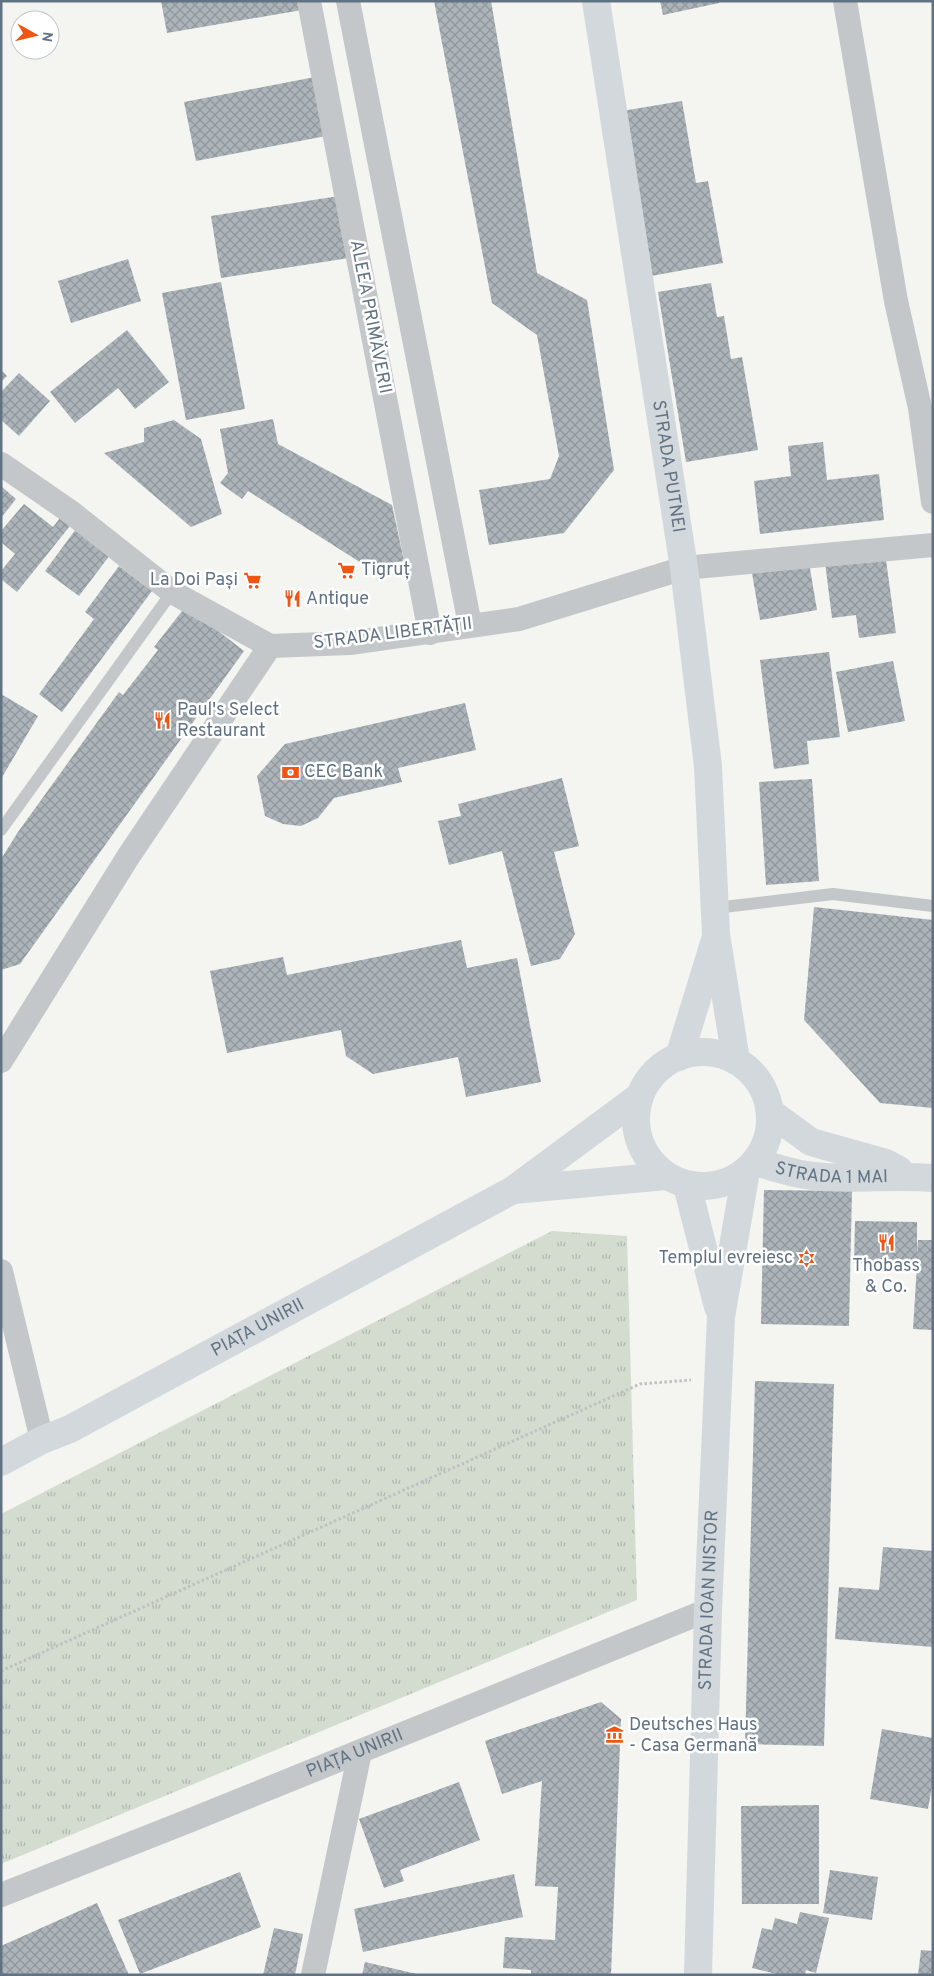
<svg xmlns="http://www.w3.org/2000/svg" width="934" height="1976" font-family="Overpass,sans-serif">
<defs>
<pattern id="park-tufts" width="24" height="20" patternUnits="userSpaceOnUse" patternTransform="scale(1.25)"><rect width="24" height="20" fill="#d4dcd0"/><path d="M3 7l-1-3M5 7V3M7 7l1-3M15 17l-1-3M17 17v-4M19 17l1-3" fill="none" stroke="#afb7ae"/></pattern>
<pattern id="building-cross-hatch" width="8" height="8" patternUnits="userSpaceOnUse" patternTransform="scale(1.25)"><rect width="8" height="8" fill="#acb4b9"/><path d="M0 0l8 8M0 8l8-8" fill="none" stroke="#8f979c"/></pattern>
</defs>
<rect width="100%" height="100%" fill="#f4f4f0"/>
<path fill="url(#park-tufts)" d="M552 1231 627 1236 637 1600 1 1864V1514Z"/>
<g fill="url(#building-cross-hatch)">
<path d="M161 1H301L302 10 167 33Z"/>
<path d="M434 1H491L537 273 587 300 614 470 564 533 489 545 479 490 550 479 559 456 537 335 492 303Z"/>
<path d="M660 1H719V3L663 15Z"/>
<path d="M315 77 326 136 196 161 184 102Z"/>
<path d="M682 101 696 183 708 181 723 263 651 276 622 111Z"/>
<path d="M339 196 349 258 221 278 211 216Z"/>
<path d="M128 259 141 301 71 323 58 281Z"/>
<path d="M221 282 245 409 186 420 162 293Z"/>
<path d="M711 283 717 317 724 316 731 359 742 357 758 450 686 462 658 292Z"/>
<path d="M127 330 169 382 135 409 118 388 75 423 50 392Z"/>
<path d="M1 370 7 376 1 382Z"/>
<path d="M19 373 50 401 19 436 1 420V392Z"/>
<path d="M273 419 278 444 392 505 404 561 366 566 248 491 242 499 220 483 228 473 220 429Z"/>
<path d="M174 420 201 439 222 514 191 527 104 453 144 442V428Z"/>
<path d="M823 442 827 480 879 474 884 520 760 534 754 481 791 476 788 446Z"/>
<path d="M1 486 16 499 1 518Z"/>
<path d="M24 504 53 527 60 518 70 526 17 592 1 579V571L15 554 1 542V531Z"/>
<path d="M76 529 110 555 79 596 45 571Z"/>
<path d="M885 553 896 633 859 638 856 615 832 618 825 562Z"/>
<path d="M809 563 817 610 760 620 752 573Z"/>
<path d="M119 566 152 591 62 712 39 694 94 619 85 612Z"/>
<path d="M186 606 244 651 20 964 1 970V859L18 832 119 692 123 695 158 650 154 647Z"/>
<path d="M829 652 840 737 807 741 809 764 774 769 760 660Z"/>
<path d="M893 661 905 721 848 732 836 672Z"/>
<path d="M1 694 38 716 1 779Z"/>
<path d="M465 703 476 750 398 768 402 782 334 798 318 818 301 826 283 824 265 816 257 776 285 744Z"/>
<path d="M562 778 579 846 554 852 575 934 560 959 531 966 502 851 449 865 438 821 461 816 458 804Z"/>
<path d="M812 779 819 881 766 885 759 782Z"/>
<path d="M814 907 933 920V1108L880 1103 804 1020Z"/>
<path d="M461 940 467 968 517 958 541 1082 466 1097 458 1057 373 1074 346 1056 341 1030 227 1053 210 971 283 957 287 975Z"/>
<path d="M764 1190 852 1191 849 1326 761 1324Z"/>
<path d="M855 1221 917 1222V1253L918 1240H933V1330L913 1329 917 1265 854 1263Z"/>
<path d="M755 1381 834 1384 824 1746 745 1744Z"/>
<path d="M883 1547 933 1551V1647L835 1639 839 1587 879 1590Z"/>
<path d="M601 1702 621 1719 611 1975H531V1970L503 1968 505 1937 555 1940 558 1887 535 1886 542 1781 502 1794 485 1741Z"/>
<path d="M882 1729 933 1738V1781L928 1809 870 1799Z"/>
<path d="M459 1782 480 1840 400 1870 404 1881 384 1888 359 1819Z"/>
<path d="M819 1805V1904H742L741 1806Z"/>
<path d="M830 1870 878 1877 872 1920 823 1913Z"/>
<path d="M240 1872 261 1927 140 1974 118 1920Z"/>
<path d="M514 1874 523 1917 363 1952 354 1909Z"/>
<path d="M97 1903 129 1975H1V1946Z"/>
<path d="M800 1912 829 1918 816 1973 806 1970 805 1975H781L752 1968 762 1928 772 1930 775 1918 797 1924Z"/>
<path d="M274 1928 303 1934 295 1975H263Z"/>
<path d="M921 1950 933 1951V1975H918Z"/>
<path d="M365 1962 417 1974V1975H362Z"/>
</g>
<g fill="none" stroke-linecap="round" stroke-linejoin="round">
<path stroke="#bfc0c2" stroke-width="3" stroke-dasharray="2.5 2.5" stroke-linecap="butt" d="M1 1671 640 1384 691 1380"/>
<g stroke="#c3c7ca" stroke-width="12">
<path d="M1 830 172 592"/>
<path d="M715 908 833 894 933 906"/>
</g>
<g stroke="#c3c7ca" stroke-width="24">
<path d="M309 1 430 633"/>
<path d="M348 1 470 625"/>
<path d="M845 1 896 301 920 408 933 502"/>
<path d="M1 464 72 513 172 592 270 646 350 643 519 619 684 568 933 545"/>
<path d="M1 1061 128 857 270 646"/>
<path d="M1 1271 42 1440"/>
<path id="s1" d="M1 1895 191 1820 708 1610"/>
<path d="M313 1975 360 1752"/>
</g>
<g stroke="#d2d8dc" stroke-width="28">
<path id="s2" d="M596 1 684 568 708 766 716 934 736 1061"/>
<circle cx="703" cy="1119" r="67"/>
<path d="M679 1057 715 940"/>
<path d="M770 1112 811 1142 886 1163 899 1170"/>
<path id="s3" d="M755 1162C770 1166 785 1171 800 1174 844 1182 889 1174 933 1178"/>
<path d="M687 1185 718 1307"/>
<path d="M513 1190 666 1176"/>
<path id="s4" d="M1 1462 42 1440 70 1429 513 1190 640 1096"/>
<path id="s5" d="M698 1975 708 1610 721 1317 746 1171"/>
</g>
</g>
<defs>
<symbol id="supermarket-bare" viewBox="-9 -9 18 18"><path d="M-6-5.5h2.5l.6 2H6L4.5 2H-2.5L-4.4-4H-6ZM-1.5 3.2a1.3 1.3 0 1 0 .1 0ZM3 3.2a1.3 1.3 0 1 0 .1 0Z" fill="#f15513" stroke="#fff" stroke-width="2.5" paint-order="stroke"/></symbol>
<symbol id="restaurant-bare" viewBox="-9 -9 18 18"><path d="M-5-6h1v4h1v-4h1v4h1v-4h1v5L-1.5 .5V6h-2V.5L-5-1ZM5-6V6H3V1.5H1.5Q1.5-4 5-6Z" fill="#f15513" stroke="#fff" stroke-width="2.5" paint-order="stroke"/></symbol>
<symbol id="bank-bare" viewBox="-9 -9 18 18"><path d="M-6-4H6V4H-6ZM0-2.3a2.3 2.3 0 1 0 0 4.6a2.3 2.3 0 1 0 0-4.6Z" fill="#f15513" stroke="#fff" stroke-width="2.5" paint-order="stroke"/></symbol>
<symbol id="synagogue-bare" viewBox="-9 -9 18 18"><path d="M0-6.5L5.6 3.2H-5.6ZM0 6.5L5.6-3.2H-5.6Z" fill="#f15513" stroke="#fff" stroke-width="2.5" paint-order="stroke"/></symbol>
<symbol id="museum-bare" viewBox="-9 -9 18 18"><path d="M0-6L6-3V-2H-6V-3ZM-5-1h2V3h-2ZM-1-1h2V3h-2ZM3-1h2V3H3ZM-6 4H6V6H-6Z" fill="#f15513" stroke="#fff" stroke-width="2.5" paint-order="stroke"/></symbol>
</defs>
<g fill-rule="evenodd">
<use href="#supermarket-bare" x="334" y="558" width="25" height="25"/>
<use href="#supermarket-bare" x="240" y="568" width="25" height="25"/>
<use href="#restaurant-bare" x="280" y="586" width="25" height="25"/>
<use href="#restaurant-bare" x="150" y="708" width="25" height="25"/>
<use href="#bank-bare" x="278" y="760" width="25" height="25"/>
<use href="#restaurant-bare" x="874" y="1230" width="25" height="25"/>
<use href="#synagogue-bare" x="794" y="1246" width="25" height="25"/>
<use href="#museum-bare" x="602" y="1722" width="25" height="25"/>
</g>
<g text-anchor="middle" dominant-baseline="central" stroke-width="5" stroke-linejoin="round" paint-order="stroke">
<g font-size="18" fill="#617283" stroke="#fff">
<text transform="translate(370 317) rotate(79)">ALEEA PRIMĂVERII</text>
<text stroke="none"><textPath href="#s2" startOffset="471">STRADA PUTNEI</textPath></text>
<text transform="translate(393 634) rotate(-7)">STRADA LIBERTĂȚII</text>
<text stroke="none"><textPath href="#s3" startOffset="78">STRADA 1 MAI</textPath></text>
<text stroke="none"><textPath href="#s4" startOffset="290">PIAȚA UNIRII</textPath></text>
<text stroke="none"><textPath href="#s5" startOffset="375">STRADA IOAN NISTOR</textPath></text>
<text stroke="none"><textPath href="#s1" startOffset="381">PIAȚA UNIRII</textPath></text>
</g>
<g font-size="18" fill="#617283" stroke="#fff" text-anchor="start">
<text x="361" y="570">Tigruț</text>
<text x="238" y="580" text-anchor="end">La Doi Pași</text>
<text x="306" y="599">Antique</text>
<text x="177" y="710">Paul's Select<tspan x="177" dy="21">Restaurant</tspan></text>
<text x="304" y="772">CEC Bank</text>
<text x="793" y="1258" text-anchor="end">Templul evreiesc</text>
<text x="886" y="1266" text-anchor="middle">Thobass<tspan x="886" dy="21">&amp; Co.</tspan></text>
<text x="629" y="1725">Deutsches Haus<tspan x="629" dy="21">- Casa Germană</tspan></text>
</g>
</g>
<rect width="934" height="1976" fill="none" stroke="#617283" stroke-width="5"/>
<g transform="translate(35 35) rotate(98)"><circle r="24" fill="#ffffff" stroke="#c0c7cd"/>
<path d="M0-4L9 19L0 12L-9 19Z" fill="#f15513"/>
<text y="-8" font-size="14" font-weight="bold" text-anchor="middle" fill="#617283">N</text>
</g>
</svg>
